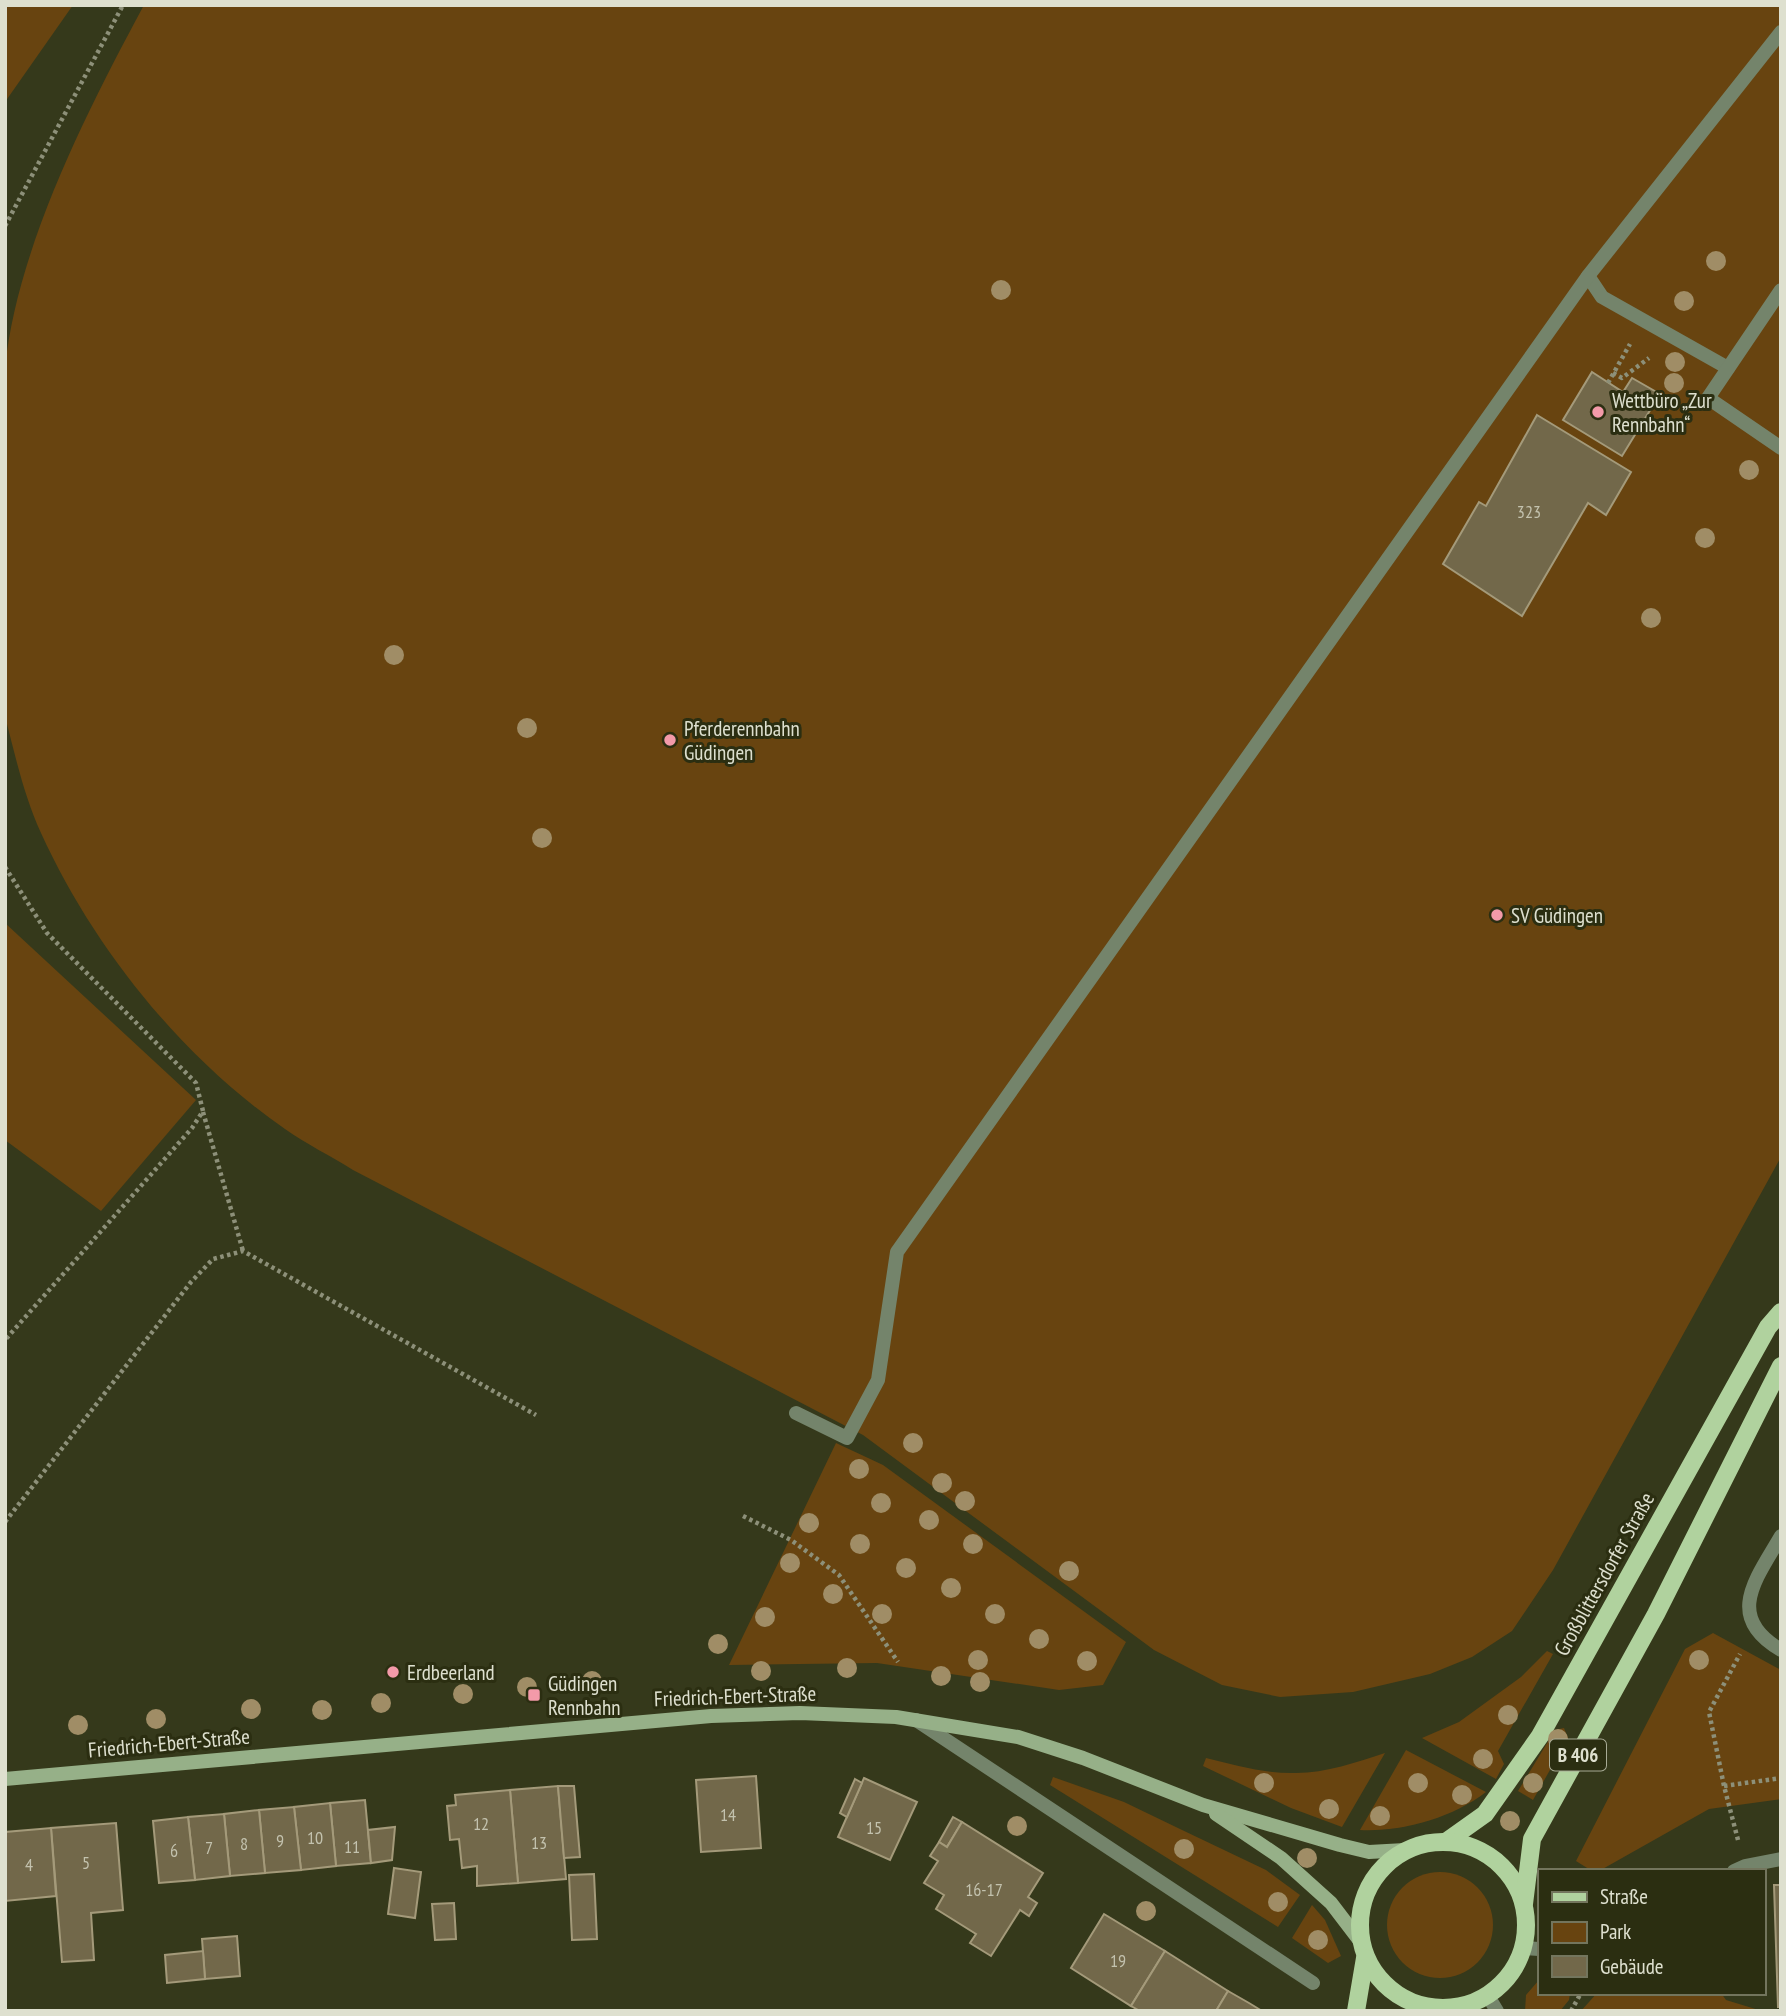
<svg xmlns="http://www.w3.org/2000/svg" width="1786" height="2016" font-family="'PT Sans Narrow',sans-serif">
<rect width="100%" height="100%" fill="#35391b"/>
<g fill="#684410">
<path d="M5 5H73L5 102Z"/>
<path d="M144 5H1781V1157L1553 1570 1512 1631 1472 1657 1430 1674 1353 1692 1280 1697 1222 1685 1154 1650 863 1435 353 1170C331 1156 306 1144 285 1129 181 1057 93 947 41 833 24 796 15 755 5 716V368C17 248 87 111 144 5Z"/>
<path d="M5 923 196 1100 101 1211 5 1140Z"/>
<path d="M836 1443 883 1465 1126 1642 1103 1685 1059 1690 877 1663 729 1665Z"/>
<path d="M1713 1633 1781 1670V1799L1709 1809 1599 1871H1592L1576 1861 1685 1649Z"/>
<path d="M1547 1651 1553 1654 1498 1751 1504 1764 1496 1779 1422 1738 1459 1722 1521 1677Z"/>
<path d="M1564 1728 1568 1738 1533 1800 1518 1791 1555 1730Z"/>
<path d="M1406 1750 1486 1792C1452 1818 1402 1832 1360 1830Z"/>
<path d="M1385 1753 1342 1827 1291 1808 1203 1766 1206 1758C1235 1765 1266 1774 1296 1773 1326 1773 1357 1762 1385 1753Z"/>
<path d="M1053 1777 1124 1802 1180 1829 1266 1870 1300 1895 1278 1927 1050 1785Z"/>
<circle cx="1440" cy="1925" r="53"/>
<path d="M1312 1905 1325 1920 1341 1956 1328 1963 1292 1938Z"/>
<path d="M1539 1980V1993H1570L1569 2000 1560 2011H1525L1526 1995Z"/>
<path d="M1597 1993H1721L1726 2000 1762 2011H1581Z"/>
</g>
<g fill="#72684a" stroke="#a49a7a" stroke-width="2">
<path d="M1592 372 1623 392 1632 378 1660 394 1622 456 1563 420Z"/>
<path d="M1537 415 1631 472 1606 515 1588 503 1522 616 1443 564 1479 502 1486 506Z"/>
<path d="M756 1776 761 1848 701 1852 696 1780Z"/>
<path d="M864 1778 917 1802 890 1860 838 1837Z"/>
<path d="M855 1779 862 1783 847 1817 840 1813Z"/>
<path d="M558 1786 566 1879 518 1883 510 1790Z"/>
<path d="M558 1786H574L580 1857 564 1858Z"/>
<path d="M510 1790 518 1883 477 1886V1866L462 1868 459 1839 450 1840 447 1806 456 1805 455 1795Z"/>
<path d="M365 1800 371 1863 336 1866 330 1803Z"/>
<path d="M330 1803 336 1866 301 1870 294 1807Z"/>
<path d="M294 1807 301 1870 265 1873 259 1810Z"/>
<path d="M259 1810 265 1873 230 1876 224 1814Z"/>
<path d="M224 1814 230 1876 195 1880 188 1817Z"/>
<path d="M188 1817 195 1880 159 1883 153 1821Z"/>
<path d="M953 1817 962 1822 947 1847 939 1842Z"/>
<path d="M962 1822 1043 1873 1028 1897 1037 1903 1029 1916 1020 1910 991 1956 970 1943 976 1934 936 1909 944 1895 924 1883 938 1861 930 1856 939 1842 947 1847Z"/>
<path d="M116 1823 123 1910 91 1913 94 1960 62 1962 51 1828Z"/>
<path d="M395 1827 392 1860 371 1863 368 1830Z"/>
<path d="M51 1828 56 1896 5 1901V1832Z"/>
<path d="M394 1868 421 1872 415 1918 388 1914Z"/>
<path d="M594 1874 597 1939 572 1940 569 1875Z"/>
<path d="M1774 1885H1781V2007H1778Z"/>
<path d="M454 1903 456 1939 435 1940 432 1904Z"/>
<path d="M1104 1914 1165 1951 1131 2006 1071 1968Z"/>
<path d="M237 1936 240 1976 205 1979 202 1939Z"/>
<path d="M203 1951 205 1979 167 1983 165 1955Z"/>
<path d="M1165 1951 1228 1991 1216 2011H1140L1131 2006Z"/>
<path d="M1228 1991 1249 2003 1262 2011H1216Z"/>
</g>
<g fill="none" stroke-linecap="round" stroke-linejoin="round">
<g stroke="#8d9079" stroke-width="4.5" stroke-dasharray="3.5 3.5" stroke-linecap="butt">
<path d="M5 226 123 5"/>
<path d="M1613 373 1622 378 1649 358"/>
<path d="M1608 383 1630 344"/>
<path d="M5 867 47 933 196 1083 203 1111 192 1128 5 1340"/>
<path d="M203 1112 243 1251"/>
<path d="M743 1516 791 1540 839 1575 898 1662"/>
<path d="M5 1522 191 1282 213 1259 243 1251 536 1415"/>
<path d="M1724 1786 1781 1778"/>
<path d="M1738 1840 1724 1786 1709 1712 1740 1654"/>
<path d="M1571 2011 1581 1993"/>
</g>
<g stroke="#74846b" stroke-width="14">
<path d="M1588 276 1602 297 1728 368"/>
<path d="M1781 290 1708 398 1781 448"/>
<path d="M796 1413 847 1438 878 1380 897 1252 1588 276 1781 32"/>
<path d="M916 1720 1313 1983"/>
</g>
<g stroke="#74846b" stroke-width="14">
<path d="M1781 1536C1756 1579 1724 1617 1781 1650"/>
<path d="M1734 1871 1745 1866 1781 1859"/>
<path d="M1523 1948 1539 1949"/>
<path d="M1488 1996 1497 2011"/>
</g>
<g stroke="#96b088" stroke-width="14">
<path d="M5 1779 711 1716 800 1713 896 1717 1018 1737 1083 1758 1203 1805 1340 1845 1369 1852 1405 1850"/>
<path d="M1216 1814 1281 1858 1331 1903 1360 1941"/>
</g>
<g stroke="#b0d29e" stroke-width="18">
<path d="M1447 1841 1485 1814 1540 1736 1768 1327 1781 1312"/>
<circle cx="1443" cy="1925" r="83"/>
<path d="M1524 1904 1532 1839 1656 1614 1781 1366"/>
<path d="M1356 2011 1365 1958"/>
</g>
</g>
<g fill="#a08d66">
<circle cx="1716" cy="261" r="10"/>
<circle cx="1001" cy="290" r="10"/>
<circle cx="1684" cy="301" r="10"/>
<circle cx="1675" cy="362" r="10"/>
<circle cx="1674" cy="383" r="10"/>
<circle cx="1749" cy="470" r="10"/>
<circle cx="1705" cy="538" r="10"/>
<circle cx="1651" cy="618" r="10"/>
<circle cx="394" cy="655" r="10"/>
<circle cx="527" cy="728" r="10"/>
<circle cx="542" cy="838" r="10"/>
<circle cx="913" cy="1443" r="10"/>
<circle cx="859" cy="1469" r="10"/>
<circle cx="942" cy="1483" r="10"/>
<circle cx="965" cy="1501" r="10"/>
<circle cx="881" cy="1503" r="10"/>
<circle cx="929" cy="1520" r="10"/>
<circle cx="809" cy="1523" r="10"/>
<circle cx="860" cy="1544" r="10"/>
<circle cx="973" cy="1544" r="10"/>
<circle cx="790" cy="1563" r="10"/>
<circle cx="906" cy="1568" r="10"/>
<circle cx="1069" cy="1571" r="10"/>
<circle cx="951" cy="1588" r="10"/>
<circle cx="833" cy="1594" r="10"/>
<circle cx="882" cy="1614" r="10"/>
<circle cx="995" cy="1614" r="10"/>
<circle cx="765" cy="1617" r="10"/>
<circle cx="1039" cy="1639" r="10"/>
<circle cx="718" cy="1644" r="10"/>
<circle cx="978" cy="1660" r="10"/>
<circle cx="1699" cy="1660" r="10"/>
<circle cx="1087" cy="1661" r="10"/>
<circle cx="847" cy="1668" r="10"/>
<circle cx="761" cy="1671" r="10"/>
<circle cx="941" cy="1676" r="10"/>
<circle cx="592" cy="1681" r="10"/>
<circle cx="980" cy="1682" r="10"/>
<circle cx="527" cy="1687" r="10"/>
<circle cx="463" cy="1694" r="10"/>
<circle cx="381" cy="1703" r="10"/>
<circle cx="251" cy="1709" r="10"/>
<circle cx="322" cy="1710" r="10"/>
<circle cx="1508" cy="1715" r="10"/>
<circle cx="156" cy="1719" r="10"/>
<circle cx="78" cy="1725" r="10"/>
<circle cx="1558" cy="1739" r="10"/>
<circle cx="1483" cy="1759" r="10"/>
<circle cx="1264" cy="1783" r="10"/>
<circle cx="1418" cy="1783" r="10"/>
<circle cx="1533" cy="1783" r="10"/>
<circle cx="1462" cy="1795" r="10"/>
<circle cx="1329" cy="1809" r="10"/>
<circle cx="1380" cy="1816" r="10"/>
<circle cx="1510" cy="1821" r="10"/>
<circle cx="1017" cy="1826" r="10"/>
<circle cx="1184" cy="1849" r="10"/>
<circle cx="1307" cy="1858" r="10"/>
<circle cx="1278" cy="1902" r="10"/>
<circle cx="1146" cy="1911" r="10"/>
<circle cx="1318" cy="1940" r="10"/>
</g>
<g fill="#f39aa9" stroke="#2b2e11" stroke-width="2.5">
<circle cx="1598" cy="412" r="7"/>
<circle cx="670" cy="740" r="7"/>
<circle cx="1497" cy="915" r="7"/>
<circle cx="393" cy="1672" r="7"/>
<rect x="527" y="1688" width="14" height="14" rx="3.5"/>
</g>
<g text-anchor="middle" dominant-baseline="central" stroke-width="6" stroke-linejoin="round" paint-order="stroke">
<g font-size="18" fill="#c3c2ae">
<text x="1529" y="511">323</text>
<text x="728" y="1814">14</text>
<text x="481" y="1823">12</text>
<text x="874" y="1827">15</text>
<text x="315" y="1837">10</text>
<text x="280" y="1840">9</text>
<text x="539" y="1842">13</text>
<text x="244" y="1843">8</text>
<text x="352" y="1846">11</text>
<text x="209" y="1847">7</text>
<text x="174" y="1850">6</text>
<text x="86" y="1862">5</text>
<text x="29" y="1864">4</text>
<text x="984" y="1889">16-17</text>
<text x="1118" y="1960">19</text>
</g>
<rect fill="#2b2e11" stroke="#a8ab96" stroke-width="2" x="1550" y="1739.5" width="56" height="31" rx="5"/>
<g font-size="19" font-weight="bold" fill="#dee0cf">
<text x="1578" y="1755">B 406</text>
</g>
<g font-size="21" fill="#dee0cf" stroke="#2b2e11" text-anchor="start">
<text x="1612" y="400">Wettbüro „Zur<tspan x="1612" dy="24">Rennbahn“</tspan></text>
<text x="684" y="728">Pferderennbahn<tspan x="684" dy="24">Güdingen</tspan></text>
<text x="1511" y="915">SV Güdingen</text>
<text x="407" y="1672">Erdbeerland</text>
<text x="548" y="1683">Güdingen<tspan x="548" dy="24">Rennbahn</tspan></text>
</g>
<g font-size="21" fill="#dee0cf" stroke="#2b2e11">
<text transform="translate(1604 1574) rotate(-61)">Großblittersdorfer Straße</text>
<text transform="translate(735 1696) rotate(-2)">Friedrich-Ebert-Straße</text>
<text transform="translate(169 1743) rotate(-5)">Friedrich-Ebert-Straße</text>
</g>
</g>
<rect width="1786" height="2016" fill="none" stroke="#dee0cf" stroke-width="14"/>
<rect x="1538" y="1869" width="228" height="126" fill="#2b2e11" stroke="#73755d" stroke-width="2"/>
<rect x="1552" y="1892" width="35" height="10" fill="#b0d29e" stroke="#73755d" stroke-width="2"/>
<text x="1600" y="1904" font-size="21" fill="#dee0cf">Straße</text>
<rect x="1552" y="1922" width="35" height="21" fill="#684410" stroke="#73755d" stroke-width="2"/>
<text x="1600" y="1939" font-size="21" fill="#dee0cf">Park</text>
<rect x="1552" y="1956" width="35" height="21" fill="#72684a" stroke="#73755d" stroke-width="2"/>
<text x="1600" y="1974" font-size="21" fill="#dee0cf">Gebäude</text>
</svg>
